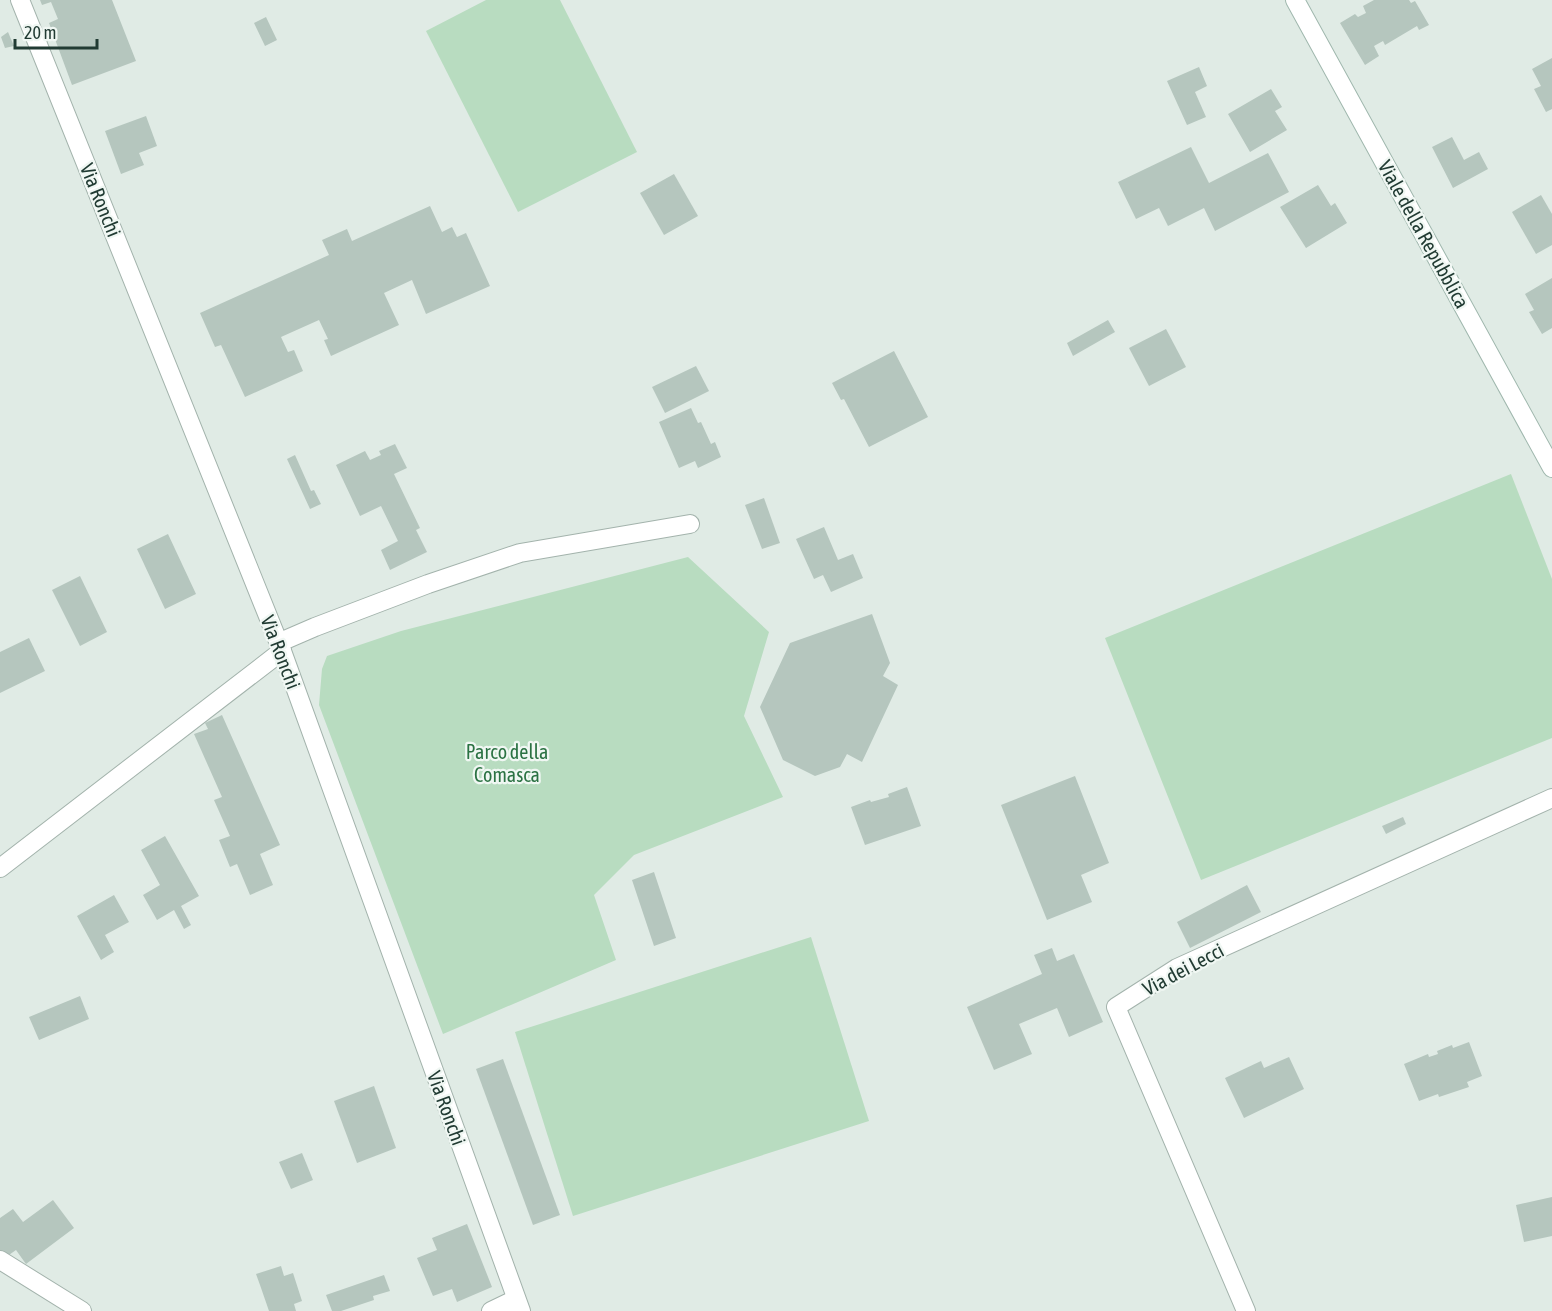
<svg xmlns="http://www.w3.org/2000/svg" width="1552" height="1311" font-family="'Asap Condensed',sans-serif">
<rect width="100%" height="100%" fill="#e0ebe5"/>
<g fill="#b8dcc0">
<path d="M486 0H560L637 152 518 212 426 31Z"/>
<path d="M1511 474 1552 579V738L1201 880 1105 638Z"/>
<path d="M688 557 769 632 744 716 783 797 634 855 594 895 616 960 443 1034 319 705 322 669 327 656 401 631Z"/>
<path d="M811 937 869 1121 573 1216 515 1032Z"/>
</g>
<g fill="#b5c6be">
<path d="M40 0H112L136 61 72 85 49 23 58 19 51 2 42 5Z"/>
<path d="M1374 0H1409L1411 3 1415 1 1429 25 1419 30 1417 26 1385 45 1383 41 1374 46 1379 56 1365 65 1340 23 1355 14 1358 17 1366 13 1363 6Z"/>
<path d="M266 17 277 40 265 46 254 23Z"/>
<path d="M8 32 14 46 5 48 1 37Z"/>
<path d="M1552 58V109L1546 112 1534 89 1541 86 1532 69Z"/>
<path d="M1199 67 1207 86 1195 92 1206 117 1187 125 1167 81Z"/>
<path d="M1271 89 1282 107 1275 111 1287 130 1250 152 1228 114Z"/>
<path d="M146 116 157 146 139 153 144 165 121 174 105 131Z"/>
<path d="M1452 137 1464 160 1479 152 1488 169 1453 188 1432 147Z"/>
<path d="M1191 147 1209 183 1268 153 1289 192 1215 231 1204 208 1168 226 1159 208 1136 219 1118 182Z"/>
<path d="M674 174 698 216 664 235 640 193Z"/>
<path d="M1318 185 1331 206 1335 203 1347 223 1306 248 1280 207Z"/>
<path d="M1541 195 1552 214V245L1536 254 1512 212Z"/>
<path d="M430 206 442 232 452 227 457 237 466 233 490 286 426 314 412 280 384 293 399 325 331 356 324 340 328 339 319 320 281 337 288 352 294 350 303 371 245 397 221 345 215 347 200 313 329 255 322 240 347 229 352 241Z"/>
<path d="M1552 278V328L1542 334 1529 312 1534 310 1525 294Z"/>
<path d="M1108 320 1115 332 1073 356 1067 343Z"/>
<path d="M1166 329 1186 367 1149 386 1129 348Z"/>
<path d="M894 351 928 417 869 447 844 399 841 400 832 383Z"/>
<path d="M696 366 709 391 665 413 652 387Z"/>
<path d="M691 408 698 423 701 422 711 444 715 442 721 457 698 468 695 461 679 468 659 422Z"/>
<path d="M395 444 407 468 394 474 420 528 416 530 427 552 390 570 381 550 398 541 381 506 360 516 336 465 365 451 370 460 381 455 379 451Z"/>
<path d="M295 455 311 491 314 490 321 504 310 509 287 459Z"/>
<path d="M764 498 780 543 762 549 745 505Z"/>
<path d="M824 527 838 560 853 554 863 578 831 592 823 575 814 579 796 539Z"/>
<path d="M168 534 196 594 165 609 137 549Z"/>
<path d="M80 576 107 632 80 646 52 590Z"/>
<path d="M872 614 890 663 883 676 898 685 862 762 847 754 840 767 815 776 783 760 760 707 790 643Z"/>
<path d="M29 638 45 671 0 693V652Z"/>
<path d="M222 715 280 845 260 854 273 885 250 895 237 864 230 867 219 840 230 836 214 800 222 797 194 734 208 729 205 723Z"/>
<path d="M1075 776 1109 863 1081 875 1092 902 1047 920 1001 805Z"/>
<path d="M907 787 921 826 865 845 851 807 870 800 871 802 889 797 888 794Z"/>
<path d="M1403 817 1406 824 1386 834 1382 826Z"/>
<path d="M165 836 199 896 181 906 191 925 184 929 174 910 157 920 143 895 160 885 141 850Z"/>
<path d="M654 872 676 938 654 946 632 880Z"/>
<path d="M1247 885 1261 912 1190 948 1177 922Z"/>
<path d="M114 895 129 922 105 935 114 952 101 960 77 916Z"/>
<path d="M1052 948 1057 961 1074 954 1103 1022 1069 1037 1057 1008 1019 1024 1032 1054 994 1070 967 1007 1042 974 1034 955Z"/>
<path d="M80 996 89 1019 39 1040 29 1017Z"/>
<path d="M1469 1042 1482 1076 1467 1082 1469 1087 1439 1097 1438 1094 1419 1101 1404 1064 1428 1054 1429 1057 1438 1054 1437 1051 1452 1045 1453 1048Z"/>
<path d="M1289 1057 1304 1089 1244 1118 1225 1078 1261 1061 1264 1068Z"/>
<path d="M503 1059 560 1215 533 1225 476 1069Z"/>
<path d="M374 1086 396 1148 357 1163 334 1101Z"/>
<path d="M302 1153 313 1180 291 1189 279 1162Z"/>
<path d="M1552 1197V1236L1524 1242 1516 1205Z"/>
<path d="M53 1200 74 1228 26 1264 16 1250 6 1257 0 1250V1218L13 1209 23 1222Z"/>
<path d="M467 1224 492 1287 457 1302 452 1289 433 1296 417 1258 437 1250 432 1238Z"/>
<path d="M281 1266 284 1276 293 1273 302 1301 294 1304 296 1311H269L260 1285 256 1274Z"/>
<path d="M384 1275 390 1291 373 1296 374 1300 341 1311H332L326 1295Z"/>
</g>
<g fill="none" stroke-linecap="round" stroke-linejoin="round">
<defs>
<g id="minor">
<path d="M278 643 315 627 428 584 520 553 690 524"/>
<path d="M0 868 282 651"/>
<path d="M0 1260 82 1311"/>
<path d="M491 1311 516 1299"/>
<path d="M1246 1311 1116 1007 1177 968 1552 798"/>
</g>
<path id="tertiary" d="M20 0 282 651 521 1311"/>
<path id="secondary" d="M1295 0 1552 468"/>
</defs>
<use href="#minor" stroke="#a3b3ac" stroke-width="20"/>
<use href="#tertiary" stroke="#a3b3ac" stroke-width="20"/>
<use href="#secondary" stroke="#9fb7ad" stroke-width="20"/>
<use href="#minor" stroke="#fff" stroke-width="18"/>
<use href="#tertiary" stroke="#fff" stroke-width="18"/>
<use href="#secondary" stroke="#fff" stroke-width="18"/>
</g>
<g text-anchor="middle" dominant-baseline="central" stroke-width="4.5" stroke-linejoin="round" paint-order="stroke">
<g font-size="20" fill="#213b33" stroke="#f0f7f3">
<text transform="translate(101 200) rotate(68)">Via Ronchi</text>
<text transform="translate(1424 234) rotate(61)">Viale della Repubblica</text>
<text transform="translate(281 652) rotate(69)">Via Ronchi</text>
<text transform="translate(1183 969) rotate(-28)">Via dei Lecci</text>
<text transform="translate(447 1108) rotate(70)">Via Ronchi</text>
</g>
<g font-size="20" fill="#2b7243" stroke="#f0f7f3">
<text x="507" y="751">Parco della<tspan x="507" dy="23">Comasca</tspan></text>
</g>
</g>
<path d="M15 39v9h82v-9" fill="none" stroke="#213b33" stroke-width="3"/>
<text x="24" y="39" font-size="18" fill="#213b33" stroke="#f0f7f3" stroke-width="4.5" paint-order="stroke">20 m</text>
</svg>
